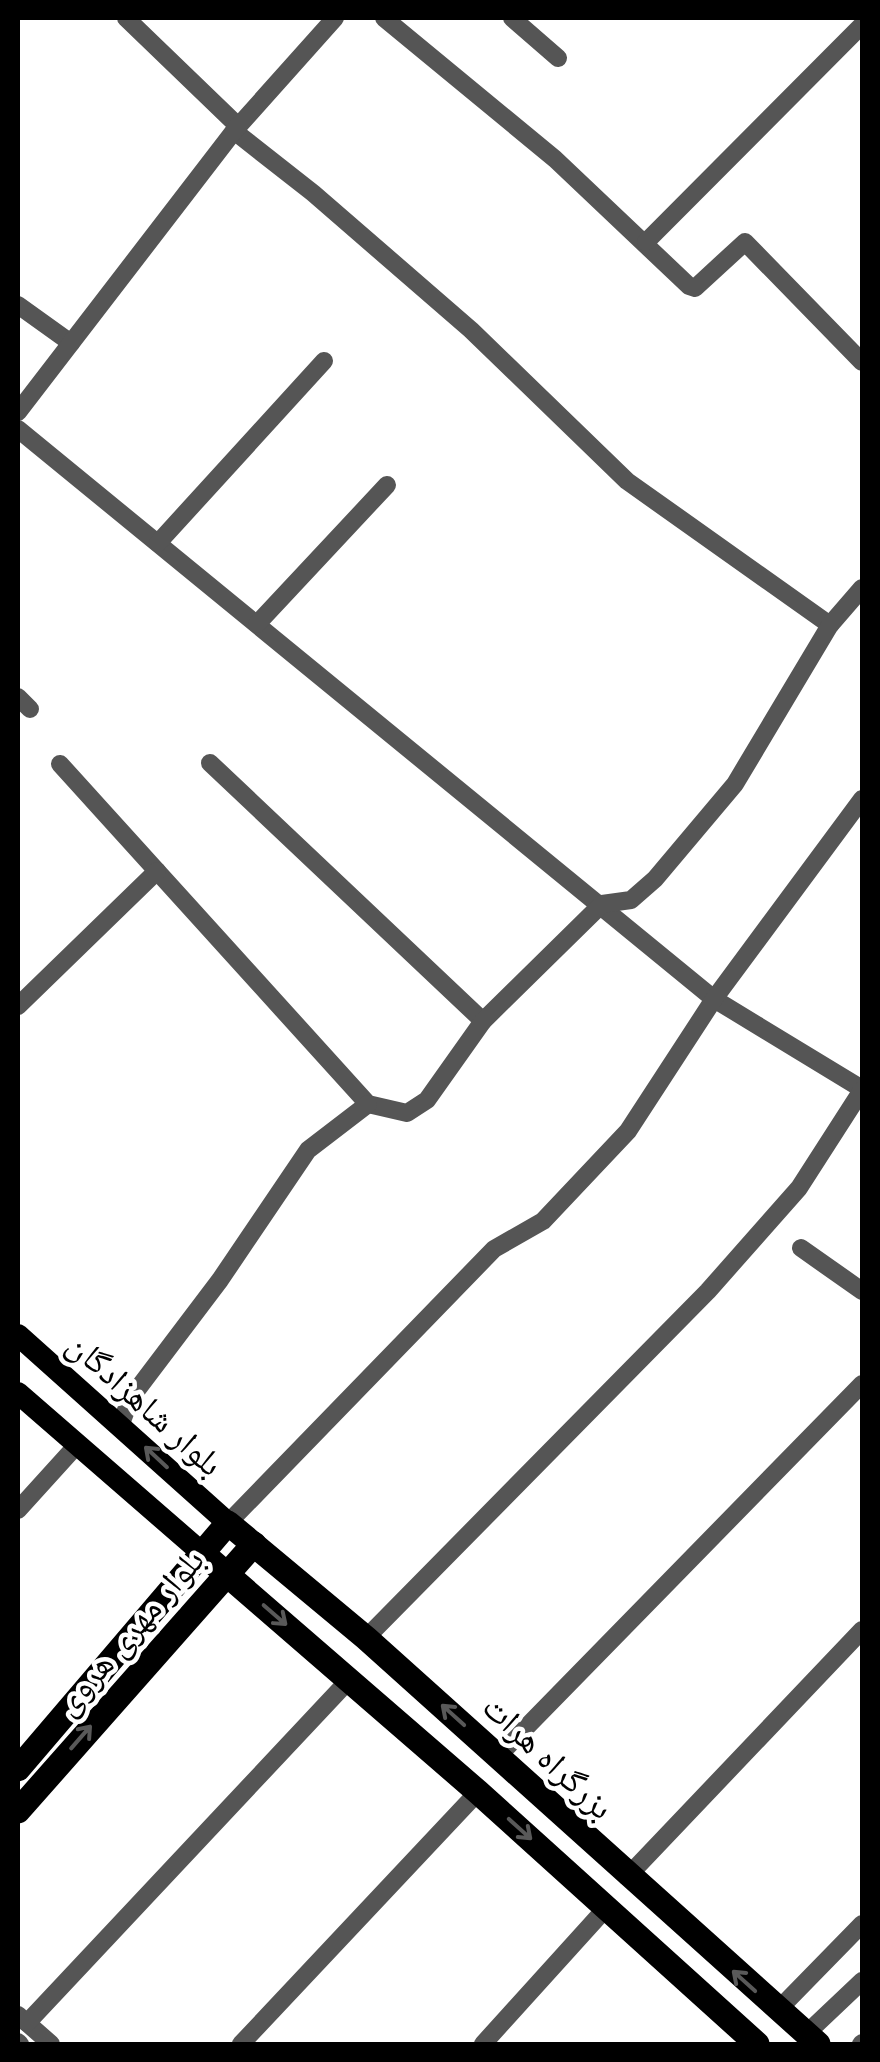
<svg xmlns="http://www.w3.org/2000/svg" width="880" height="2062" font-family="Ubuntu,'Noto Naskh Arabic',sans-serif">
<rect width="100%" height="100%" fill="#fff"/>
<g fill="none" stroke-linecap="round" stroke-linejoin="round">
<g stroke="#555" stroke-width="18">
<path d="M126 18 238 126"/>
<path d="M384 18 555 159 689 286 695 288 745 242 862 362"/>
<path d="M512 18 558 58"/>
<path d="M234 131 313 193 471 330 627 481 830 625"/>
<path d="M646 242 862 25"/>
<path d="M18 305 71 343"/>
<path d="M18 412 234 131 335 18"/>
<path d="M18 429 714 999 862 1089"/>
<path d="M158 543 324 361"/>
<path d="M257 624 387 485"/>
<path d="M18 697 30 709"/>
<path d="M210 763 483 1021"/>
<path d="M60 764 368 1104 407 1113 427 1100 483 1021 602 904 631 900 655 879 735 784 830 625 862 588"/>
<path d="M18 1006 157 871"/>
<path d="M801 1248 862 1291"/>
<path d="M121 1424 130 1399 220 1280 308 1150 368 1104"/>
<path d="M18 1510 76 1446"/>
<path d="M228 1523 494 1249 543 1221 628 1131 714 999 862 799"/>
<path d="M366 1638 708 1291 799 1188 862 1090"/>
<path d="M498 1756 862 1384"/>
<path d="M627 1877 862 1630"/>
<path d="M777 2011 862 1924"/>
<path d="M18 2015 51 2044"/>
<path d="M27 2023 349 1680"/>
<path d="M806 2034 862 1981"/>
<path d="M18 2042 20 2044"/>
<path d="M241 2044 478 1792"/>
<path d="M483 2044 607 1907"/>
<path d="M861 2044 862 2043"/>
</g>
<g stroke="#000" stroke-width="22">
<path d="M18 1335 228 1523"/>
<path d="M18 1393 201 1552"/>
</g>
<g stroke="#000" stroke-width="25">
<path d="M201 1552 478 1792 757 2044"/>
<path d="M18 1769 228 1523 366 1638 818 2044"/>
<path d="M18 1811 254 1544"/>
</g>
</g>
<defs><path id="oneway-shaft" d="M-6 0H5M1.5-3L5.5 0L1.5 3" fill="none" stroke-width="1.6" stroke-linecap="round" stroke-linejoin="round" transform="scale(2.5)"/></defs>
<g stroke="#595959">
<use href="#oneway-shaft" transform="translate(156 1457) rotate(-137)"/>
<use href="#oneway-shaft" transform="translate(275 1615) rotate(41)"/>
<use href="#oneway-shaft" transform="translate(453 1715) rotate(-138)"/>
<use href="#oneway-shaft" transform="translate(81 1737) rotate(-49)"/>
<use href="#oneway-shaft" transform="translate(520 1829) rotate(42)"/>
<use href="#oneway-shaft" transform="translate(744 1981) rotate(-138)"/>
</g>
<g text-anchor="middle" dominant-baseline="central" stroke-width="9" stroke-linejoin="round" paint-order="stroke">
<g font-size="35" fill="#000" stroke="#fff">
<text transform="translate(146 1403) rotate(42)">بلوار شاهزادگان</text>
<text transform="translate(128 1631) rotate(-49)">بلوار مهری هروی</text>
<text transform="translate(549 1756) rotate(43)">بزرگراه هرات</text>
</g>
</g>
<rect width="880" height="2062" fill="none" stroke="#000000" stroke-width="40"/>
</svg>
